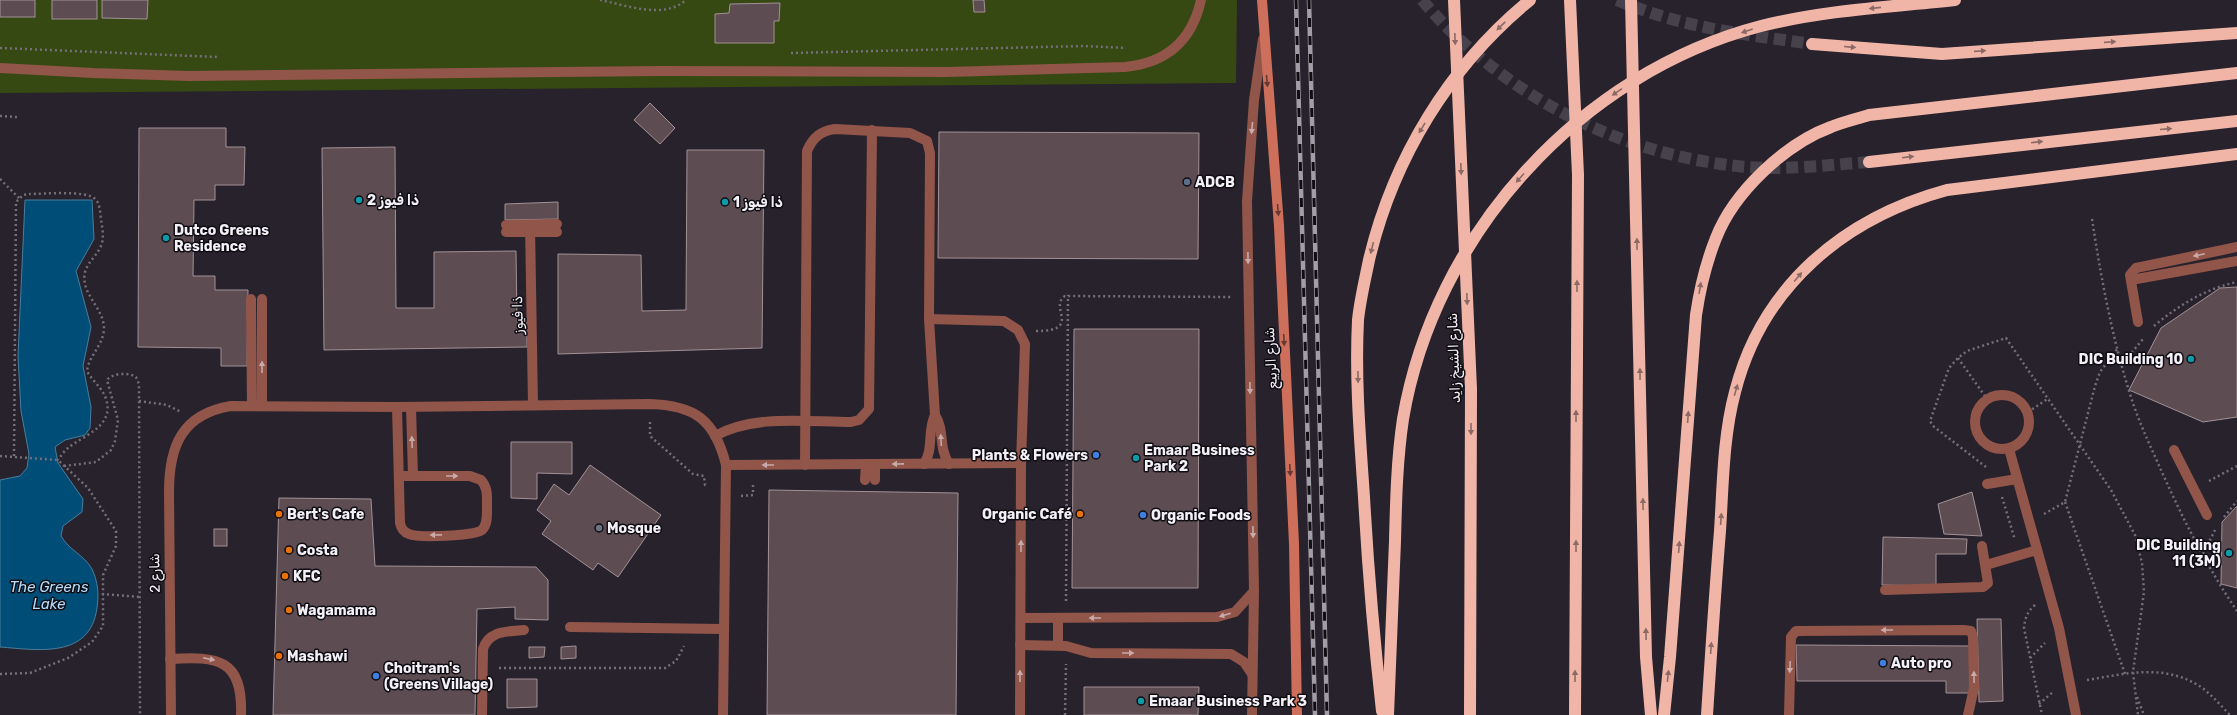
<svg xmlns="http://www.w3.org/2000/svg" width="2237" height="715" font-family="Rubik,Cairo,sans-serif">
<rect width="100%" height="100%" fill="#28222d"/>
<path fill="#364912" d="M0 0H1237L1236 83 0 93Z"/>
<path fill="#004d78" stroke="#497e9e" d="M25 200H92L94 239 76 271 91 327 83 366 91 407 90 428 85 435 65 440 55 447 58 463 83 499 82 512 63 526 61 536C69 550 84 555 92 569 98 582 99 594 97 608 90 659 38 650 0 647V480L20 476 27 468 29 454 21 411 18 356Z"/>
<g fill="#5d4d52" stroke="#a39196">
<rect x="0" y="0" width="35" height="17"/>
<rect x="52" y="0" width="45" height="19"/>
<path d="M102 0H148L147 19 102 18Z"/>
<path d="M973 0H984L985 12H974Z"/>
<path d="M780 3 779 21H774V43H715V14L729 13 730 4Z"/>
<path d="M650 103 675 128 660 144 634 120Z"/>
<path d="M139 128H226V147H245L244 185H215V200H194L193 276H215V290H248L247 366H221V348L138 347Z"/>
<path d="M939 132 1199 133 1198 259 938 258Z"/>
<path d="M395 147 396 308H434V252L516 251 517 321H527V347L324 350 322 148Z"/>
<path d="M687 150H764L762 348 558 354V254L641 255 642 311 686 310Z"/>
<path d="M558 202V219L505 220V204Z"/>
<path d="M2237 287V417L2203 422 2129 390 2161 328 2220 288Z"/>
<path d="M1074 329H1199L1198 588H1072Z"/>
<path d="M511 442H572V474L537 473V499L511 498Z"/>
<path d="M590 465 661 515 618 577 598 563 593 570 542 534 551 521 537 510 554 484 569 495Z"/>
<path d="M769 490 958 493 956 715H767Z"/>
<path d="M1972 492 1982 536 1944 534 1938 504Z"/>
<path d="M279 498 371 499 375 566 536 567 548 580V620L515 619V607L477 609 475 715H273Z"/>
<path d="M2237 506V588L2221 584 2222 522Z"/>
<rect x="214" y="529" width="13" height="17"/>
<path d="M1883 537 1967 539 1966 554H1936V586L1882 585Z"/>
<path d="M1977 619H2001L2003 701 1979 702Z"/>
<path d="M1796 645 1970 646 1971 693H1946V681H1797Z"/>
<path d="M576 646V658L561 659V647Z"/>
<path d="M529 647H545L544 657 529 658Z"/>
<path d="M507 679H537V707L507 708Z"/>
<path d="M1084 687H1199L1198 715H1084Z"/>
</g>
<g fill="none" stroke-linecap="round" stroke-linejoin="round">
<g stroke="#46414b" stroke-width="12" stroke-dasharray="12 6" stroke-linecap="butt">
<path d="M1422 0C1503 96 1623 157 1748 167 1788 170 1829 165 1869 162"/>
<path d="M1617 0C1683 28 1742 34 1812 44"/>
</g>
<g stroke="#746f79" stroke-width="2.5" stroke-dasharray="2 3" stroke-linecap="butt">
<path d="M600 0C626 5 663 20 686 0"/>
<path d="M0 48 218 57"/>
<path d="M791 53 1084 46 1126 48"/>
<path d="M0 116 17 117"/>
<path d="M0 179 19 198"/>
<path d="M2092 219C2101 278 2112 337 2130 394 2137 417 2147 439 2157 461 2180 513 2205 564 2237 611"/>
<path d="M2154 326C2179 305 2205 289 2237 282"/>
<path d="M1036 331C1083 331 1048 307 1065 296L1233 297"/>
<path d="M1958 358 1987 399"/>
<path d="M2122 364 2143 339"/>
<path d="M139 401 167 405 181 412"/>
<path d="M2028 412 2049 398"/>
<path d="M650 422V436L693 474 704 476 705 485H708"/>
<path d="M0 456 58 460"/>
<path d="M14 456 16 202 23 195 29 194C42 194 87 190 95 199 100 203 100 212 101 219 102 227 104 235 102 243 99 254 88 261 85 272 80 294 104 307 104 329 103 346 89 355 87 371 92 381 102 387 106 399 115 426 84 435 68 448 64 451 61 456 58 460"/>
<path d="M64 466 96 462 111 450 115 441 118 420 107 380C112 373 129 372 136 377L139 384 140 715"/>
<path d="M1986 467 1933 426 1930 421 1949 368 1958 358 1967 351 2006 338 2111 490 2135 535 2142 563 2144 592 2133 672 2138 715"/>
<path d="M2209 481 2237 466"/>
<path d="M741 496 753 495V482"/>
<path d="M2002 497 2015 540"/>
<path d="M2065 502 2125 674"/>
<path d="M2044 514 2065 502 2095 386 2100 372 2118 348"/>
<path d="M2224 517 2237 501"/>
<path d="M2203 554 2215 530"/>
<path d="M102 594 140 597"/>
<path d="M1066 601 1068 295"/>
<path d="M2035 605C2027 612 2025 618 2024 628L2042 715"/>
<path d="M2030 658 2045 643"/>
<path d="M499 668H665L676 661 684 646"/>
<path d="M0 674 30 673 68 658 92 642 103 626V575L116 546V531L88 488 58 460"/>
<path d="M2087 680C2124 674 2161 664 2196 684 2209 691 2220 705 2230 715"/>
<path d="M2137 697 2144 715"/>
<path d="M2039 704 2054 691"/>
<path d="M1065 715 1066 664"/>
</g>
<g stroke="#915549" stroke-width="10">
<path d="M506 225 557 224"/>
<path d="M506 232H557"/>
<path d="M2131 280 2237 261"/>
<path d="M251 299 252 406"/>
<path d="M262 299V406"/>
<path d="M929 319 1004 321 1018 330 1025 344 1021 463 1020 715"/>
<path d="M2138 322 2130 275 2136 268 2237 247"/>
<circle cx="2002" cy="422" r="27"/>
<path d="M397 407C398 446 399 484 400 523 401 528 403 532 409 534 418 538 475 536 482 530 488 524 487 514 487 506 487 496 488 488 481 480L470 476H399"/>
<path d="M411 407 413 476"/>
<path d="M935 415C945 430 938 447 949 464"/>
<path d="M715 436C754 414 807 422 851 422L859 420 869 409 872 130"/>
<path d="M2009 449 2059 628 2076 715"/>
<path d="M2174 450 2207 515"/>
<path d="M726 465 1021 463"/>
<path d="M805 465 807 151C813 137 821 131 835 129L910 133 927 141 930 153 929 319 935 415C927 431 934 449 924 464"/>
<path d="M865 480 866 464"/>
<path d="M875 480V464"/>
<path d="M1987 484 2017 479"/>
<path d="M1986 565 2037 550"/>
<path d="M1885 590 1983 587 1988 583 1982 546"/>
<path d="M1021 618 1217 617 1235 612 1254 591"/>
<path d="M570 627 723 629"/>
<path d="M1020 645 1066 646 1091 653 1231 654 1244 662 1252 674"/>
<path d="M1058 645V618"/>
<path d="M170 659C218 656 243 659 241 715"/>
<path d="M482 715 483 649C489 630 507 632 524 630"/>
<path d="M1252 715 1254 591 1247 201 1254 100 1263 39"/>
<path d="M1789 715 1791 637 1796 631 1964 630 1971 631 1973 637 1974 688 1968 715"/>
</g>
<g stroke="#915549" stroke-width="10">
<path d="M0 68 93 73 189 76 659 71 947 72 1125 67C1166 63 1192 41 1201 0"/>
<path d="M530 225 533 405"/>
<path d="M171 715 169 492C169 446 182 414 231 406L397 407 649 404C695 405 715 420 726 465L723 715"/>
</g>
<path stroke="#ce6f5c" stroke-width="10" d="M1262 0 1279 226 1294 544 1297 715"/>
<g stroke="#f1b5a8" stroke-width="12">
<path d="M1454 0 1471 389 1470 715"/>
<path d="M1570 0 1578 175 1575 715"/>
<path d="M1631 0 1646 657 1651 715"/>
<path d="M1812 44 1942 54 2237 33"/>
<path d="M1869 162 2237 121"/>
<path d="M1664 715 1670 657 1696 315C1700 288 1706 263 1716 238 1734 192 1785 144 1831 127 1843 122 1856 119 1869 115L2237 73"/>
<path d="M1707 715C1711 654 1715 592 1720 531 1723 485 1723 437 1735 392 1762 286 1844 218 1947 190L2237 154"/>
</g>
<defs>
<g id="rail">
<path d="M1296 0 1315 715"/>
<path d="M1309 0 1327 715"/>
</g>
</defs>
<use href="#rail" stroke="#a29ea7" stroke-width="4.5"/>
<use href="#rail" stroke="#0f0d12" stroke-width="3" stroke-dasharray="9" stroke-linecap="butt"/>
<g stroke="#f1b5a8" stroke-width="12">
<path d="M1382 711C1374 640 1368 569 1364 497 1360 438 1355 379 1358 320 1360 300 1365 280 1369 260 1393 159 1449 66 1530 0"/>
<path d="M1388 715C1390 657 1393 599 1395 541 1396 500 1397 459 1403 419 1434 235 1580 73 1761 26 1825 10 1890 7 1955 0"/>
</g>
</g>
<defs><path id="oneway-solid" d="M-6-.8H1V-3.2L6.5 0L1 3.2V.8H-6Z"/></defs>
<g fill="#8b6964">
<use href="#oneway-solid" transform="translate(1875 8) rotate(174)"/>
<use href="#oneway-solid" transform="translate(1501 26) rotate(136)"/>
<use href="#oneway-solid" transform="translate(1747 31) rotate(161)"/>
<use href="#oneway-solid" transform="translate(1455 39) rotate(88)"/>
<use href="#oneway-solid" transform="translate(2110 42) rotate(-4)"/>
<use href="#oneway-solid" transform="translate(1850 47) rotate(5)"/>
<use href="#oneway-solid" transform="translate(1980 51) rotate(-4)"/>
<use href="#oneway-solid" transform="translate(1617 92) rotate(145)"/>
<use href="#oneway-solid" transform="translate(1422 128) rotate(121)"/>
<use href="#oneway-solid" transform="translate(2166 129) rotate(-5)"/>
<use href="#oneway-solid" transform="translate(2037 142) rotate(-7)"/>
<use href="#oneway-solid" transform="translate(1908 157) rotate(-7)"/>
<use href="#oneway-solid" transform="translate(1461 169) rotate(88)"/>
<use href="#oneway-solid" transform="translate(1520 178) rotate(132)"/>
<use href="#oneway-solid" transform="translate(1637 244) rotate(-91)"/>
<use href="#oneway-solid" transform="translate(1372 248) rotate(104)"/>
<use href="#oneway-solid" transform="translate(1798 277) rotate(-49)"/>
<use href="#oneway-solid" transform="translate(1577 286) rotate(-90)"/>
<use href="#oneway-solid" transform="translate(1700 288) rotate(-81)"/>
<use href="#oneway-solid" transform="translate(1467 299) rotate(88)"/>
<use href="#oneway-solid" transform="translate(1640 374) rotate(-91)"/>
<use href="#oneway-solid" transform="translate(1358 377) rotate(89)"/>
<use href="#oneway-solid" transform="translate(1736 390) rotate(-74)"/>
<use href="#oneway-solid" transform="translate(1576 416) rotate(-90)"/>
<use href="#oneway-solid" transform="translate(1688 417) rotate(-86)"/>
<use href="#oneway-solid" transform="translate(1471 429) rotate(90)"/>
<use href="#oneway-solid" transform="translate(1643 504) rotate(-91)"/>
<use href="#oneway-solid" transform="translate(1721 519) rotate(-86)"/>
<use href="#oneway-solid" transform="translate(1576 546) rotate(-90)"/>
<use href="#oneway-solid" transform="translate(1679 547) rotate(-86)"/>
<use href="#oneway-solid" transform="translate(1646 634) rotate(-91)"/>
<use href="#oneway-solid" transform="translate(1711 648) rotate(-86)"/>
<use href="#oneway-solid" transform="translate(1575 676) rotate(-90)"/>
<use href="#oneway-solid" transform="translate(1668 676) rotate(-84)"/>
</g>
<g fill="#653933">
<use href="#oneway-solid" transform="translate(1267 81) rotate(85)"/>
<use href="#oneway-solid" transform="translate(1278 210) rotate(85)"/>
<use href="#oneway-solid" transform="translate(1284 340) rotate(87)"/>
<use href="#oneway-solid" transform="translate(1290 470) rotate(87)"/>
</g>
<g fill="#c7aaa9">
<use href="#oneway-solid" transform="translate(1252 128) rotate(95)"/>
<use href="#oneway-solid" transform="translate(2199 255) rotate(168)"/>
<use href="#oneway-solid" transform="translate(1248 258) rotate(89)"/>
<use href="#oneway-solid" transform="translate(262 367) rotate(-90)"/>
<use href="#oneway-solid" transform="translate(1250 388) rotate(89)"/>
<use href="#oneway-solid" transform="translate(941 440) rotate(-93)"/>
<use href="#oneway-solid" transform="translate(412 442) rotate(-92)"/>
<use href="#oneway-solid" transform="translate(898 464) rotate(179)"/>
<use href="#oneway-solid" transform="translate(768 465) rotate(180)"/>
<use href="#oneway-solid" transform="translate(452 476)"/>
<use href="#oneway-solid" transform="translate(1253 532) rotate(89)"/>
<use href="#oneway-solid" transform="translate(436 535) rotate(179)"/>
<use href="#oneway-solid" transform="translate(1021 546) rotate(-90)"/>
<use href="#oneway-solid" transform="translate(1225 615) rotate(164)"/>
<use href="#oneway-solid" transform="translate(1095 618) rotate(180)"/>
<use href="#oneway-solid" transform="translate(1887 630) rotate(180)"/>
<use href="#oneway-solid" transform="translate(1128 653)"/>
<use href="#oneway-solid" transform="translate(209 659) rotate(12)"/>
<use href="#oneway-solid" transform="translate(1790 667) rotate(92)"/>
<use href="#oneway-solid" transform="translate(1020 676) rotate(-90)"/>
<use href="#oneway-solid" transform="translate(1974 677) rotate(-91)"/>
</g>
<circle fill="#5c6f8a" stroke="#0f0d12" stroke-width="1.5" cx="1187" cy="182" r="4"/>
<g fill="#0f9aa8" stroke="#0f0d12" stroke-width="1.5">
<circle cx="359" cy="200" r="4"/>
<circle cx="725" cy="202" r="4"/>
<circle cx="166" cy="238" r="4"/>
<circle cx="2191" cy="359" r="4"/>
<circle cx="1136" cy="458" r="4"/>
<circle cx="2229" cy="553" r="4"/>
<circle cx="1141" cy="701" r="4"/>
</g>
<g fill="#3f7fe0" stroke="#0f0d12" stroke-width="1.5">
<circle cx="1096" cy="455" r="4"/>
<circle cx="1143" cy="515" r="4"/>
<circle cx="1883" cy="663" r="4"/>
<circle cx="376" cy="676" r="4"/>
</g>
<g fill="#e8710a" stroke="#0f0d12" stroke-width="1.5">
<circle cx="279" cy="514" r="4"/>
<circle cx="1080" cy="514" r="4"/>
<circle cx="289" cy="550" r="4"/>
<circle cx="285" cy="576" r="4"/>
<circle cx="289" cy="610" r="4"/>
<circle cx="279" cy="656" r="4"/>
</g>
<circle fill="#6b7280" stroke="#0f0d12" stroke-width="1.5" cx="599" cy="528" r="4"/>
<g text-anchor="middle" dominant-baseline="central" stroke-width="3" stroke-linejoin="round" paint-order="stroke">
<g font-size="14" font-weight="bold" fill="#f3f0f8" stroke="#0f0d12" text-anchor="start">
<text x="1195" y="182">ADCB</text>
<text x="367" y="200">ذا فيوز 2</text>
<text x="733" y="202">ذا فيوز 1</text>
<text x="174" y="230">Dutco Greens<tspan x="174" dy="16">Residence</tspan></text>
<text x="2183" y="359" text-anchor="end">DIC Building 10</text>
<text x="1144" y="450">Emaar Business<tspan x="1144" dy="16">Park 2</tspan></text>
<text x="1088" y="455" text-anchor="end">Plants &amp; Flowers</text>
<text x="287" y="514">Bert's Cafe</text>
<text x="1072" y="514" text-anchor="end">Organic Café</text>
<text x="1151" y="515">Organic Foods</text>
<text x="607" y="528">Mosque</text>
<text x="2221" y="545" text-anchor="end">DIC Building<tspan x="2221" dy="16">11 (3M)</tspan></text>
<text x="297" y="550">Costa</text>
<text x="293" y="576">KFC</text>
<text x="297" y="610">Wagamama</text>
<text x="287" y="656">Mashawi</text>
<text x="1891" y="663">Auto pro</text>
<text x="384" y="668">Choitram's<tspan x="384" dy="16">(Greens Village)</tspan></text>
<text x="1149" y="701">Emaar Business Park 3</text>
</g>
<g font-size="14" fill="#f3f0f8" stroke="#0f0d12">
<text transform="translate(518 315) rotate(-91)">ذا فيوز</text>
<text transform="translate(1271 358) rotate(-93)">شارع الربيع</text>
<text transform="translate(1454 358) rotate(-92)">شارع الشيخ زايد</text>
<text transform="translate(155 573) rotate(-91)">شارع 2</text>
</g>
<g font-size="15" font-style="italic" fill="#b3dbfa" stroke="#0f0d12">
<text x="49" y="587">The Greens<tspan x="49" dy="17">Lake</tspan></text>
</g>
</g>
</svg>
